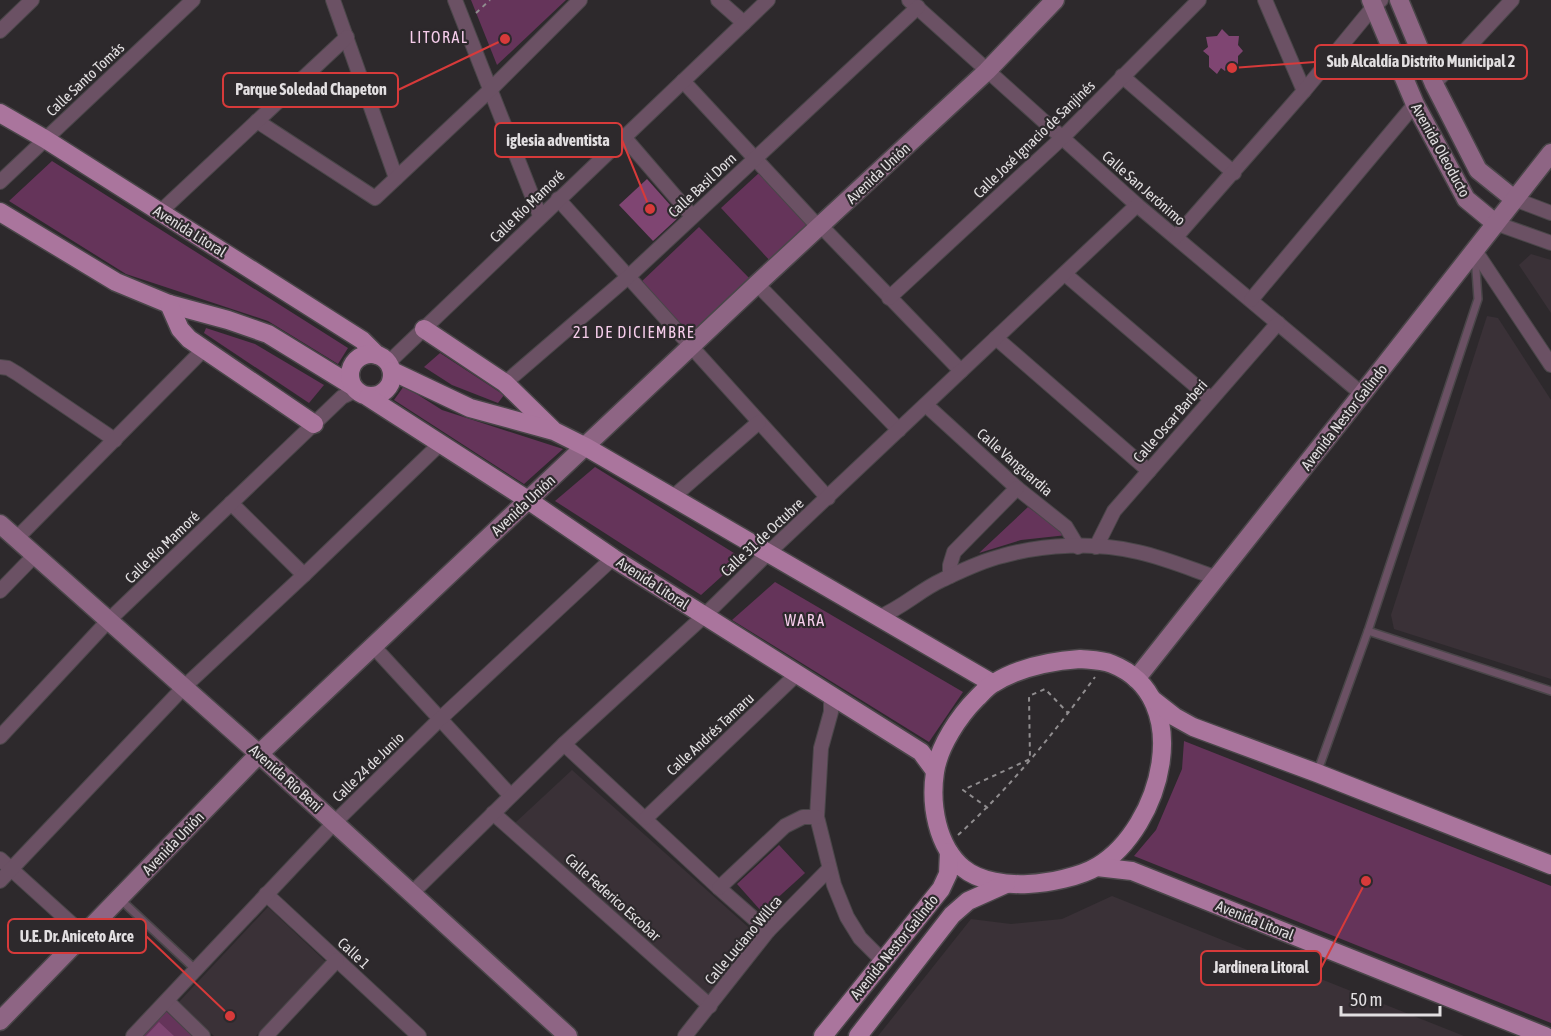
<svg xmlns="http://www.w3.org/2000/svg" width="1551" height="1036" font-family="'Asap Condensed',sans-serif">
<rect width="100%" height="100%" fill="#2d292c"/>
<g fill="#3a3137">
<path d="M1531 254 1551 260V313L1519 265Z"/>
<path d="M1487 316 1498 318 1551 400V679L1394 629 1391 615Z"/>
<path d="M572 770 757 935 709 997 515 823Z"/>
<path d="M1112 896 1464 1036H878L971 919 1011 924 1062 919Z"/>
<path d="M268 907 326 962 256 1036H214L178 1003Z"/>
</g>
<g fill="#65345a">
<path d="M471 0H566L497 65Z"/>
<path d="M52 161 348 348 338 364 268 321 126 274 9 201Z"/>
<path d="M760 172 811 226 772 263 721 208Z"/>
<path d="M699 227 754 283 695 341 639 284Z"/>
<path d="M206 328 255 344 324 385 309 403 204 333Z"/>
<path d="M440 353 504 395 498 403 452 385 424 367Z"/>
<path d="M404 386 442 410 563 449 524 484 394 400Z"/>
<path d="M595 467 742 558 701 595 555 501Z"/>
<path d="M1028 507 1067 535 1021 540 979 553Z"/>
<path d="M775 582 963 692 929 742 732 620Z"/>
<path d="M1184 741 1551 886V1023L1134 856 1156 830 1182 769Z"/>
<path d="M779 845 805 873 762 912 737 884Z"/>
<path d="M165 1010 192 1036H140Z"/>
</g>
<g fill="#7f4572">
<path d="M1222 29 1229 36H1239L1238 45 1243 51 1238 56V66H1230L1225 71 1221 68 1217 74 1209 67V56L1203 51 1208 47 1206 37 1217 36Z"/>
<path d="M647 179 680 216 653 241 619 205Z"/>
<path d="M159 1022 174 1036H146Z"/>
</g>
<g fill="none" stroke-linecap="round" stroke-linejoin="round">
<defs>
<g id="lane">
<path d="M1368 631 1551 691"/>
<path d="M1317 773 1368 631 1478 299 1475 256"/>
<path d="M121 900 196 970"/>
</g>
<g id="street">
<path d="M333 0 396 178"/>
<path d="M455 0 540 216"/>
<path d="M718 0 744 23"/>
<path d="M909 0 1137 205 1362 394"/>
<path d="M1265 0 1304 91"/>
<path d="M0 31 32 0"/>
<path d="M1122 76 1234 173"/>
<path d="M683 81 812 220 821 226 961 371"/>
<path d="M1434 84 1512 0"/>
<path d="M257 121 375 198 490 90 580 0"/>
<path d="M624 137 692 216"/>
<path d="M0 182 193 0"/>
<path d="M558 199 828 498"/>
<path d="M1514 199 1551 213"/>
<path d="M160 212 347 37"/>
<path d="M1495 223 1551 243"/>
<path d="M1176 237 1304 91 1374 6 1381 0"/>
<path d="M1474 249 1551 365"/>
<path d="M1065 274 1211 399"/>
<path d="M757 284 899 430"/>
<path d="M889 298 1063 137 1199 0"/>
<path d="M1251 300 1415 104"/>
<path d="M996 338 1149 471"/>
<path d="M388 363 768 0"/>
<path d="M0 367 8 368 18 374 115 440"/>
<path d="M505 383 628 277 918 7"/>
<path d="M926 405 1017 488 1066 527 1078 547"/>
<path d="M673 497 759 422"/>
<path d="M231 503 304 575"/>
<path d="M16 539 204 349"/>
<path d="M1096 547 1114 511 1278 323"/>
<path d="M950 576V565L954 552 1017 488"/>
<path d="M0 591 35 555"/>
<path d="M879 617C902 608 920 590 942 580 961 571 981 561 1002 556 1044 544 1095 542 1138 552 1165 558 1191 569 1217 578"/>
<path d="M374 647 510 795"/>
<path d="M831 695V712L821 748 817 817 834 885 847 917 860 938 883 961"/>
<path d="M0 737 108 621 342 397 355 391"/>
<path d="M564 744 719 888 768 931"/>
<path d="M493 813 710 1006"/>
<path d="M646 818 796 675"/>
<path d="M0 859 84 935"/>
<path d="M0 881 184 687 304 575 441 443"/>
<path d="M719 888 785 826 803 817H817"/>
<path d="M412 893 564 744 704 616 768 553 1137 205"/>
<path d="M266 894 419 1036"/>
<path d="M167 1001 203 1036"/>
<path d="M133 1036 334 823 441 718 613 558"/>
<path d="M266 1036 337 960"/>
<path d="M685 1036 768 931 829 869"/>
</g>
<g id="secondary">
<path d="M1371 0 1415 104 1466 199 1495 223"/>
<path d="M1399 0 1434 84 1478 170 1514 199"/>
<path d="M0 524 259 754 568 1036"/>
<path d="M1136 679 1362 394 1551 153"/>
<path d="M0 1021 259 754 757 284 987 71 1055 0"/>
</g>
<g id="primary">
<path d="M0 113 45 139 362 340 377 355"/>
<path d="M0 212 116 282 169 304 228 320 268 334 351 385"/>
<path d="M169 304 180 329 189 339 314 424"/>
<path d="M424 329 505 383 552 429"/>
<circle cx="371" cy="375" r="21"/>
<path d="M392 371 470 408 554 431 586 447 992 683"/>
<path d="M368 397 528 500 613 558 921 752 935 771"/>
<path d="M1080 659C1090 660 1102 660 1112 664 1197 698 1161 828 1098 866 1080 877 1048 883 1028 884 1007 885 980 882 963 868 937 846 930 805 935 772 939 746 959 716 977 698 982 693 988 686 994 683 1020 667 1051 661 1080 659Z"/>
<path d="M1152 699 1175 717 1193 727 1317 773 1551 865"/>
<path d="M1097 867 1132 871 1545 1036"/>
<path d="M823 1036 941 889 948 874 949 852"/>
<path d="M858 1036 952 915 968 901 1006 884"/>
</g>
</defs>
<use href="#lane" stroke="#4a4649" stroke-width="10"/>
<use href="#street" stroke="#4a4649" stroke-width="16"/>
<use href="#secondary" stroke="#4a4649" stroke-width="21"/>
<use href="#primary" stroke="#4a4649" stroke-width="21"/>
<g stroke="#908d8f" stroke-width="2" stroke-dasharray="4.5 4.5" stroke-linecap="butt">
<path d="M476 13 490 0"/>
<path d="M988 808 963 790 1030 759 1029 696 1045 689 1068 713"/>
<path d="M958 835C1010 788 1054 733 1095 677"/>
</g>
<use href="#lane" stroke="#6b5164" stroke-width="7"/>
<use href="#street" stroke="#6b5164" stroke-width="14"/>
<use href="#secondary" stroke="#8e6584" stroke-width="18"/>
<use href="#primary" stroke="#aa759d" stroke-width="18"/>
</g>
<g text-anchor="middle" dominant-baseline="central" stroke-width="4.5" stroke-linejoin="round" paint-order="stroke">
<g font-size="15" fill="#e2dfe1" stroke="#2d292c">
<text transform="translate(85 79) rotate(-43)">Calle Santo Tomás</text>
<text transform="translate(1034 139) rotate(-44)">Calle José Ignacio de Sanjinés</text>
<text transform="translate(1441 150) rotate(61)">Avenida Oleoducto</text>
<text transform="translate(878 173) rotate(-43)">Avenida Unión</text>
<text transform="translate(702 185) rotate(-43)">Calle Basil Dorn</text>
<text transform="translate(1144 188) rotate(41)">Calle San Jerónimo</text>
<text transform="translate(527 206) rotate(-44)">Calle Río Mamoré</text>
<text transform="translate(190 231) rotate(32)">Avenida Litoral</text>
<text transform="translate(1344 417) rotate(-52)">Avenida Nestor Galindo</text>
<text transform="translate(1170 421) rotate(-49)">Calle Oscar Barberi</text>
<text transform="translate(1015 462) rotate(41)">Calle Vanguardia</text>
<text transform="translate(523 505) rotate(-43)">Avenida Unión</text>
<text transform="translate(762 537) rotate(-43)">Calle 31 de Octubre</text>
<text transform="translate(162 547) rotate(-44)">Calle Río Mamoré</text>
<text transform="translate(653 583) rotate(33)">Avenida Litoral</text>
<text transform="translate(710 734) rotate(-43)">Calle Andrés Tamaru</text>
<text transform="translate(368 767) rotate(-44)">Calle 24 de Junio</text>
<text transform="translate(286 778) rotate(42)">Avenida Río Beni</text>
<text transform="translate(173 843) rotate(-46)">Avenida Unión</text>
<text transform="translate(613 897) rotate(42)">Calle Federico Escobar</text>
<text transform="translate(1255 920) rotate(22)">Avenida Litoral</text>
<text transform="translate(743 940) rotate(-50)">Calle Luciano Willca</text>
<text transform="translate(894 947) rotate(-51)">Avenida Nestor Galindo</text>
<text transform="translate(354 953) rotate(43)">Calle 1</text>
</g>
<g font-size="16" letter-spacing="1.5" fill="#f7ceec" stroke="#2d292c">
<text x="439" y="37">LITORAL</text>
<text x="634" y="332">21 DE DICIEMBRE</text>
<text x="805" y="620">WARA</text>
</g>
</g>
<path fill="none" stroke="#d73a3a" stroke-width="2" d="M1232 68L1315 62M505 39L398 90M650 209L622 140M230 1016L146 936M1366 881L1321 968"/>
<g fill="#d73a3a" stroke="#2d292c" stroke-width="2">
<circle cx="1232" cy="68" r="6"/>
<circle cx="505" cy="39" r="6"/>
<circle cx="650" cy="209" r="6"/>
<circle cx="230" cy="1016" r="6"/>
<circle cx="1366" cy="881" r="6"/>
</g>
<g fill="#2d292c" stroke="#d73a3a" stroke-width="2">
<rect x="1315" y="45" width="212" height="34" rx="6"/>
<rect x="223" y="73" width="175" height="34" rx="6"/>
<rect x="495" y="123" width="127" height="34" rx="6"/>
<rect x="8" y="919" width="138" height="34" rx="6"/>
<rect x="1201" y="951" width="120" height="34" rx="6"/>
</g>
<g font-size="16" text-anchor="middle" font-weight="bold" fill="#e2dfe1">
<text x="1421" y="67">Sub Alcaldía Distrito Municipal 2</text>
<text x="311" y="95">Parque Soledad Chapeton</text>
<text x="558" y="146">iglesia adventista</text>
<text x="77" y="942">U.E. Dr. Aniceto Arce</text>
<text x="1261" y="973">Jardinera Litoral</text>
</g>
<path d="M1341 1006v9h99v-9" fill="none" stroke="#e2dfe1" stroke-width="3"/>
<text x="1350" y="1006" font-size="18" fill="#e2dfe1" stroke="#2d292c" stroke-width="4.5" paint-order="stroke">50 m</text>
</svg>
